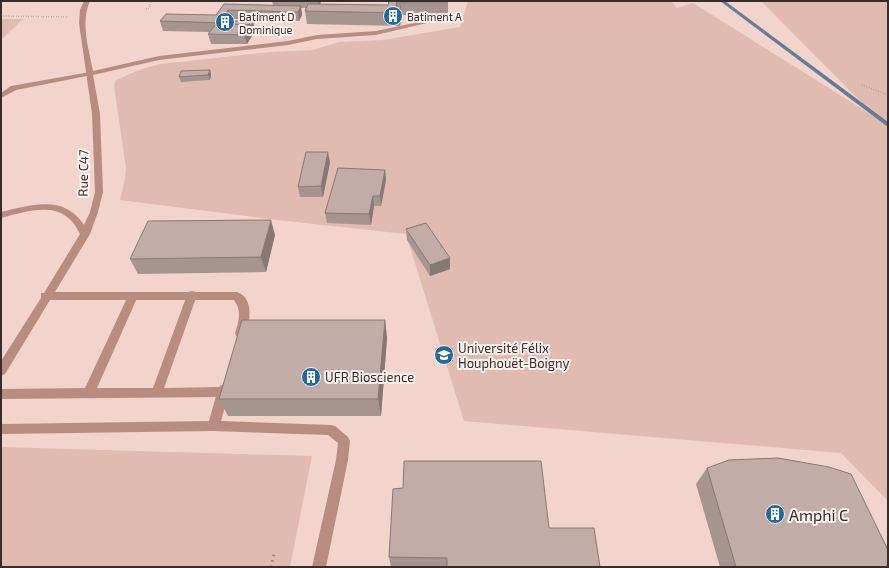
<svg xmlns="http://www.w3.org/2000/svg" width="889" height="568" font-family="'Exo 2',sans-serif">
<rect width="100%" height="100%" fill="#f8e3dd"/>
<rect fill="#f2d4cc" x="1" y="1" width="887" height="566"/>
<g fill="#e1bab0">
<path d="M468 1H671L677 8 693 3 888 125V501L841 453 464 421 406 234 277 220 120 200 125 179 126 168 114 86 116 80 139 70 160 64 271 52 313 50 339 42 383 40 460 27Z"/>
<path d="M761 1H888V122L872 113Z"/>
<path d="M1 19H23L1 40Z"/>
<path d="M1 447 312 456 290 567H1Z"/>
</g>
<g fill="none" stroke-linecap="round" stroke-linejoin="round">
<path fill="#647c96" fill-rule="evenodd" d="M720 1H725L888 122V127Z"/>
<g stroke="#958783" stroke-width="1.5" stroke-dasharray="0.5 2" stroke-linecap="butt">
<path d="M146 9 150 8V3L152 1"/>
<path d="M1 16 68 17"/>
<path d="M862 85 888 95"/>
</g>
<path stroke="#958783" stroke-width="3" stroke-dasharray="1.5 4" stroke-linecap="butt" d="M271 567 274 554"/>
<g fill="#b98c80" fill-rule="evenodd">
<path d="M90 72 93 74 92 75 16 90 1 98V93L11 86Z"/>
<path d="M192 291 196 292 197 295 164 388 223 387 227 389 229 392 227 395 223 397 1 399V389L85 388 128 296 129 293H137L138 296 97 388H153L187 295 188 292Z"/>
</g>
<g fill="#b98c80" fill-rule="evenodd">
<path d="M84 1H90C80 23 89 49 93 71L159 56 288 41 317 35 376 31 424 21 427 23 376 35 317 39 288 45 159 60 93 75 100 114 103 192 98 212 90 234 55 292H237C255 298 250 324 244 336L240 337 236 336 235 333C239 321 242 311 234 300H50L5 374 1 376V361L41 298V293H44L80 234C77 228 73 221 67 217 49 203 21 213 1 218V212C31 205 64 194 84 225L90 212 95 192 92 114 79 23 80 10Z"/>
<path d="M224 384 228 386 230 389 221 421 331 425 335 426 348 437 350 441 348 460 326 567H312L336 460 338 443 328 435 213 431 1 434V424L209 421 218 389 220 386Z"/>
</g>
</g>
<g fill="#a69490">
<path d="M272 1H321L320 4 388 5 389 1H448V15H401V19L400 26 307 24 305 11 306 8H301L302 15 299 21 231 19 232 24 253 21 254 26 252 31 253 34 247 44H211L208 34 210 32 163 31 160 21 216 15 224 4 273 5Z"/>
<path d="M210 70 211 75 210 80 181 82 179 77Z"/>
<path d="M330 162 323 197H300L298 187Z"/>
<path d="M385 170 386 180 381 206H374L371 225 327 223 325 213Z"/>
<path d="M406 229 450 269 430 276 407 240Z"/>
<path d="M275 235 266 272 138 274 130 259Z"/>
<path d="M385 320 387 338 381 416H228L219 399Z"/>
<path d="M707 468 886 567H720L696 484Z"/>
<path d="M549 528 600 567H391L389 557Z"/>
</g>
<g fill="#877875">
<path d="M318 1H321L319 8Z"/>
<path d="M301 6 302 15 299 21 298 12Z"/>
<path d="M401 6V19L400 26 399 13Z"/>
<path d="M228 10 232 25 228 32 225 23V15Z"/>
<path d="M253 21 254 26 252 31 253 34 247 44 244 35 251 25Z"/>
<path d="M210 70 211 75 210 80 208 75Z"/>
<path d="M328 152 330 162 323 197 321 186Z"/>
<path d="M385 170 386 180 381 206 380 196Z"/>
<path d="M373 196 374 206 371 225 369 214Z"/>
<path d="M271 220 275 235 266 272 261 257Z"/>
<path d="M450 258V269L430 276V265Z"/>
<path d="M385 320 387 338 381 416 378 399Z"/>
</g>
<g fill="#c1aca7" stroke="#877875">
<path d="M389 1H448V2H397L396 6H401L399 13 305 11 308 4 388 5Z"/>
<path d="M224 4 301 6 298 12 228 10 225 15 230 16 225 23 160 21 166 14 216 15Z"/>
<path d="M234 21H253L251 26V25L232 24Z"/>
<path d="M216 24 251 25 244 35 208 34Z"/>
<path d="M210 70 208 75 179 77 181 71Z"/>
<path d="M306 152H328L321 186 298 187Z"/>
<path d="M338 168 385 170 380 196H373L369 214 325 213Z"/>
<path d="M271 220 261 257 130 259 148 221Z"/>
<path d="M426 223 450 258 430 265 406 229Z"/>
<path d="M242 320H385L378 399H219Z"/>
<path d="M778 458 829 467 851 474 888 550V563L886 567H736L707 468 729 460Z"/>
<path d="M404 461H541L549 528H594L600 567H447V558L389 557 393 489 403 488Z"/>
</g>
<defs>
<symbol id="building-disc" viewBox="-11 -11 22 22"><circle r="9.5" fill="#27689e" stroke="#fcf3f1"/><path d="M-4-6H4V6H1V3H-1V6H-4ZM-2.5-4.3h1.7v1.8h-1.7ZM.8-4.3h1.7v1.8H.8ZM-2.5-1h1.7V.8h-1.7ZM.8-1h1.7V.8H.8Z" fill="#fff"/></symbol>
<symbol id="university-disc" viewBox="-11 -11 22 22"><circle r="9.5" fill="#27689e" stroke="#fcf3f1"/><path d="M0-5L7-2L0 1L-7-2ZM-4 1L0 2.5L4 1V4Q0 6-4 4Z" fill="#fff"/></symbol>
</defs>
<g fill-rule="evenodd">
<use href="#building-disc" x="382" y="5" width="22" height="22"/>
<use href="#building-disc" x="214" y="11" width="22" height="22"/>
<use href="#university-disc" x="433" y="344" width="22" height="22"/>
<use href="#building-disc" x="300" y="366" width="22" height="22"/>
<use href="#building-disc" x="764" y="503" width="22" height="22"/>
</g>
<g text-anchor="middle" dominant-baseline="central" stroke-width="4" stroke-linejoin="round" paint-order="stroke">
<g font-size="11" fill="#362e2c" stroke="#fcf3f1" text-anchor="start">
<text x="239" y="16">Batiment D<tspan x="239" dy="13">Dominique</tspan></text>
<text x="407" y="16">Batiment A</text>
</g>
<g font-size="13" fill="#362e2c" stroke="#fcf3f1">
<text transform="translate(83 173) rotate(-89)">Rue C47</text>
</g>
<g font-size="13" fill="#362e2c" stroke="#fcf3f1" text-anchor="start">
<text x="458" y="348">Université Félix<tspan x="458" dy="15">Houphouët-Boigny</tspan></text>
<text x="325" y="377">UFR Bioscience</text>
</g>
<g font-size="16" fill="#362e2c" stroke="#fcf3f1" text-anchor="start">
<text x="789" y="514">Amphi C</text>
</g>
</g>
<rect width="889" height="568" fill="none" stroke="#362e2c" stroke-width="4"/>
</svg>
